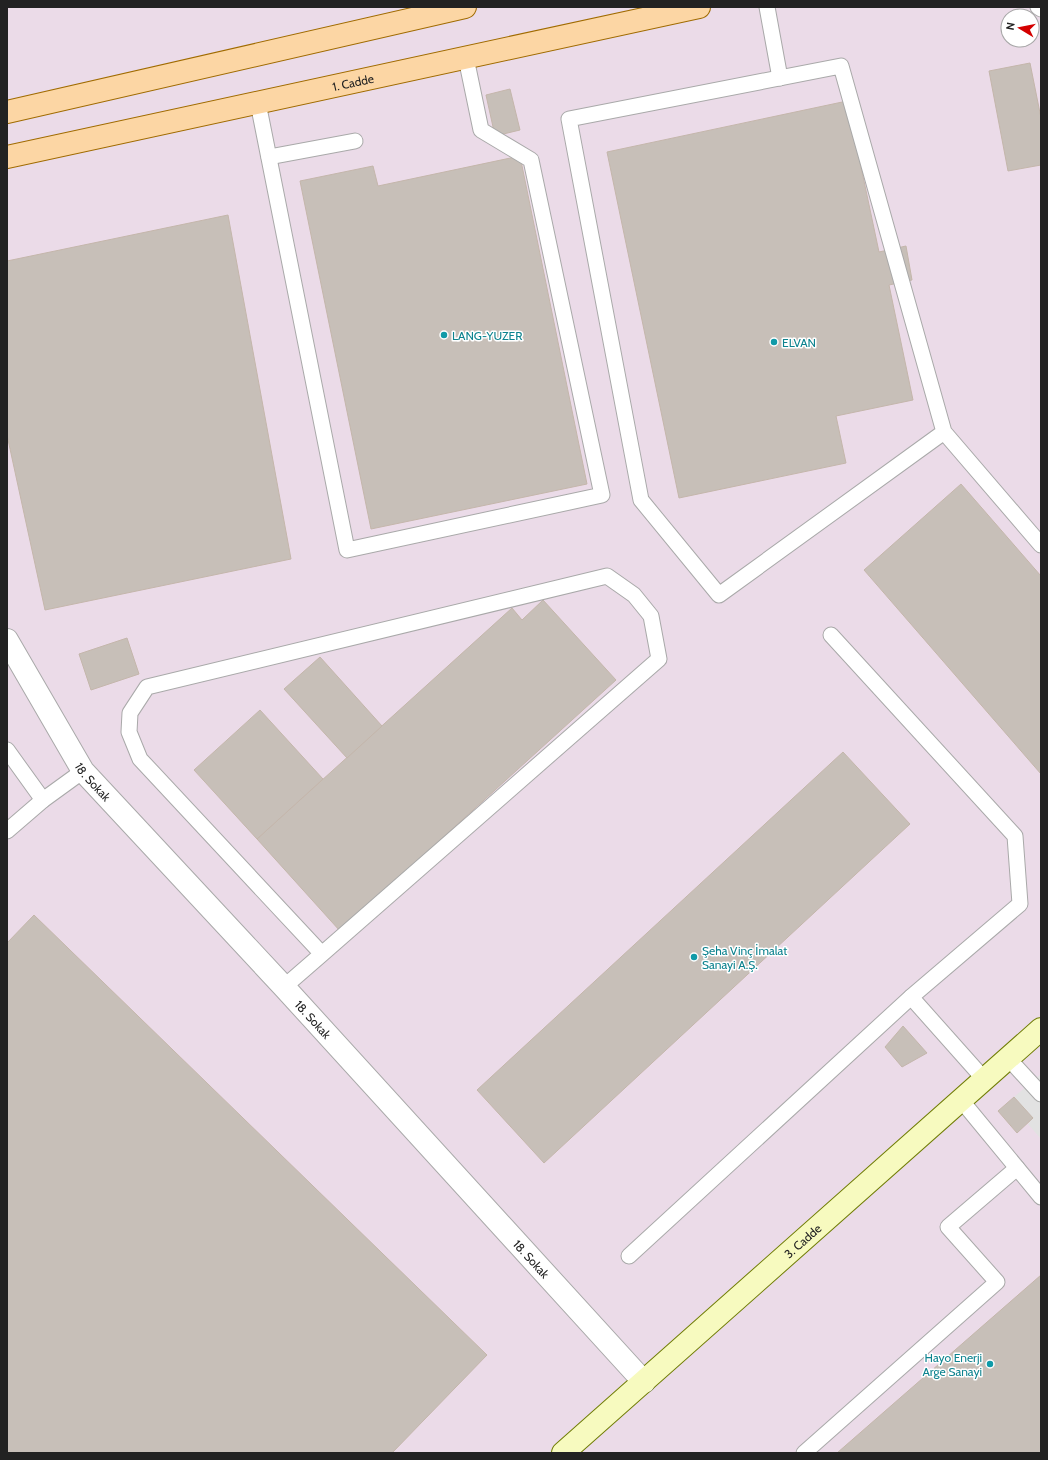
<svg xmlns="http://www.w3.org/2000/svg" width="1048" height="1460" font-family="Cabin,sans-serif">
<rect width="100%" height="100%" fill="#f2efe9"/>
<path fill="#ebdbe8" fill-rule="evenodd" d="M7 7H1041V1453H7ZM1008 16H1032V40H1008Z"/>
<path fill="#e2e2e2" d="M1041 1074V1139L1028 1124 1033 1118 1014 1097Z"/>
<g fill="#c7bfb8" stroke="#c4b6ab">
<path d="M1030 63 1041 118V165L1008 171 989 71Z"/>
<path d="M510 89 520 130 495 136 486 95Z"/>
<path d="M847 101 879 252 906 246 912 280 889 285 913 400 836 416 846 463 679 498 607 152Z"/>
<path d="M520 156 587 484 371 529 300 181 373 166 378 186Z"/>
<path d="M228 215 291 559 45 610 7 435V261Z"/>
<path d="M961 484 1041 576V774L864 570Z"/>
<path d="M543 600 616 680 340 931 257 839 512 608 522 620Z"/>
<path d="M127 638 139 674 91 690 79 654Z"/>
<path d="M320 657 382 726 347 758 284 689Z"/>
<path d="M260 710 323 779 257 839 194 770Z"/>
<path d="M843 752 910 824 544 1163 477 1090Z"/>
<path d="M34 915 487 1355 392 1453H7V943Z"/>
<path d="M903 1026 927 1053 902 1067 885 1047Z"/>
<path d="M1014 1097 1033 1118 1017 1133 998 1111Z"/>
<path d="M1041 1275V1453H837Z"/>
</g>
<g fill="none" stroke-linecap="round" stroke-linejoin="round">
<defs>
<g id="lane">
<path d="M767 7 780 78"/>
<path d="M1038 7 1041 9"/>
<path d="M258 103 347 550 602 495 531 160 481 130 466 58"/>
<path d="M269 157 355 141"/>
<path d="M944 432 719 595 641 500 569 119 841 66 944 432 1041 545"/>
<path d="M7 750 43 800"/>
<path d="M7 831 43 800 83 771"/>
<path d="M284 987 322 954 659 659 651 616 634 595 607 576 147 687 130 713 129 732 140 759 322 954"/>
<path d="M911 997 984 1079"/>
<path d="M1008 1058 1041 1094"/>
<path d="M961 1100 1041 1197"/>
<path d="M629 1256 911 997 1020 904 1015 836 831 635"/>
<path d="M804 1453 997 1282 948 1227 1017 1168"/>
</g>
<g id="street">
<path id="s1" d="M7 640 83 771 284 987 644 1382"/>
</g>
<g id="secondary">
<path id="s2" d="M563 1453 1041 1029"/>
</g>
<g id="primary">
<path d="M7 112 465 7"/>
<path id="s3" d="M7 157 699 7"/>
</g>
</defs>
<use href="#lane" stroke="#a9a9a9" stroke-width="17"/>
<use href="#street" stroke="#a9a9a9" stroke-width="24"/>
<use href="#secondary" stroke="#707d05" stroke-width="24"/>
<use href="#primary" stroke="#a06b00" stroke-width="24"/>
<use href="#lane" stroke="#fff" stroke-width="15"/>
<use href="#street" stroke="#fff" stroke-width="22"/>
<use href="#secondary" stroke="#f7fabf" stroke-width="22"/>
<use href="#primary" stroke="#fcd6a4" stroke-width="22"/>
</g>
<g fill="#0f9aa8" stroke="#fff" stroke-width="1.5">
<circle cx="444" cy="335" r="4"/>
<circle cx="774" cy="342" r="4"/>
<circle cx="694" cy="957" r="4"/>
<circle cx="990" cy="1364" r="4"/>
</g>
<g text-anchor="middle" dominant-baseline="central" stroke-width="3" stroke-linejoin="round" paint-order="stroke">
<g font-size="12" fill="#222" stroke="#fff">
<text stroke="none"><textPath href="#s3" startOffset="354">1. Cadde</textPath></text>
<text stroke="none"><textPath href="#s1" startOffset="166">18. Sokak</textPath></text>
<text stroke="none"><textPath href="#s1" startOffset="490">18. Sokak</textPath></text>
<text stroke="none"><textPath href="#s2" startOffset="320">3. Cadde</textPath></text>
<text stroke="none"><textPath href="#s1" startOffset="814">18. Sokak</textPath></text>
</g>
<g font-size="12" fill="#0d838f" stroke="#fff" text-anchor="start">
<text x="452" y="335">LANG-YUZER</text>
<text x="782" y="342">ELVAN</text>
<text x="702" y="950">Şeha Vinç İmalat<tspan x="702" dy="14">Sanayi A.Ş.</tspan></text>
<text x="982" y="1357" text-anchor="end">Hayo Enerji<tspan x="982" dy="14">Arge Sanayi</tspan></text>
</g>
</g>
<rect width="1048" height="1460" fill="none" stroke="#222222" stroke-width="16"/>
<g transform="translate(1020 28) rotate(280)"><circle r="19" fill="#ffffff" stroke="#a7a7a7"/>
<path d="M0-3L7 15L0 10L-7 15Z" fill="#d40000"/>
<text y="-6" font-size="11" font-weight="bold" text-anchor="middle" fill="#222222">N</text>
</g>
</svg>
